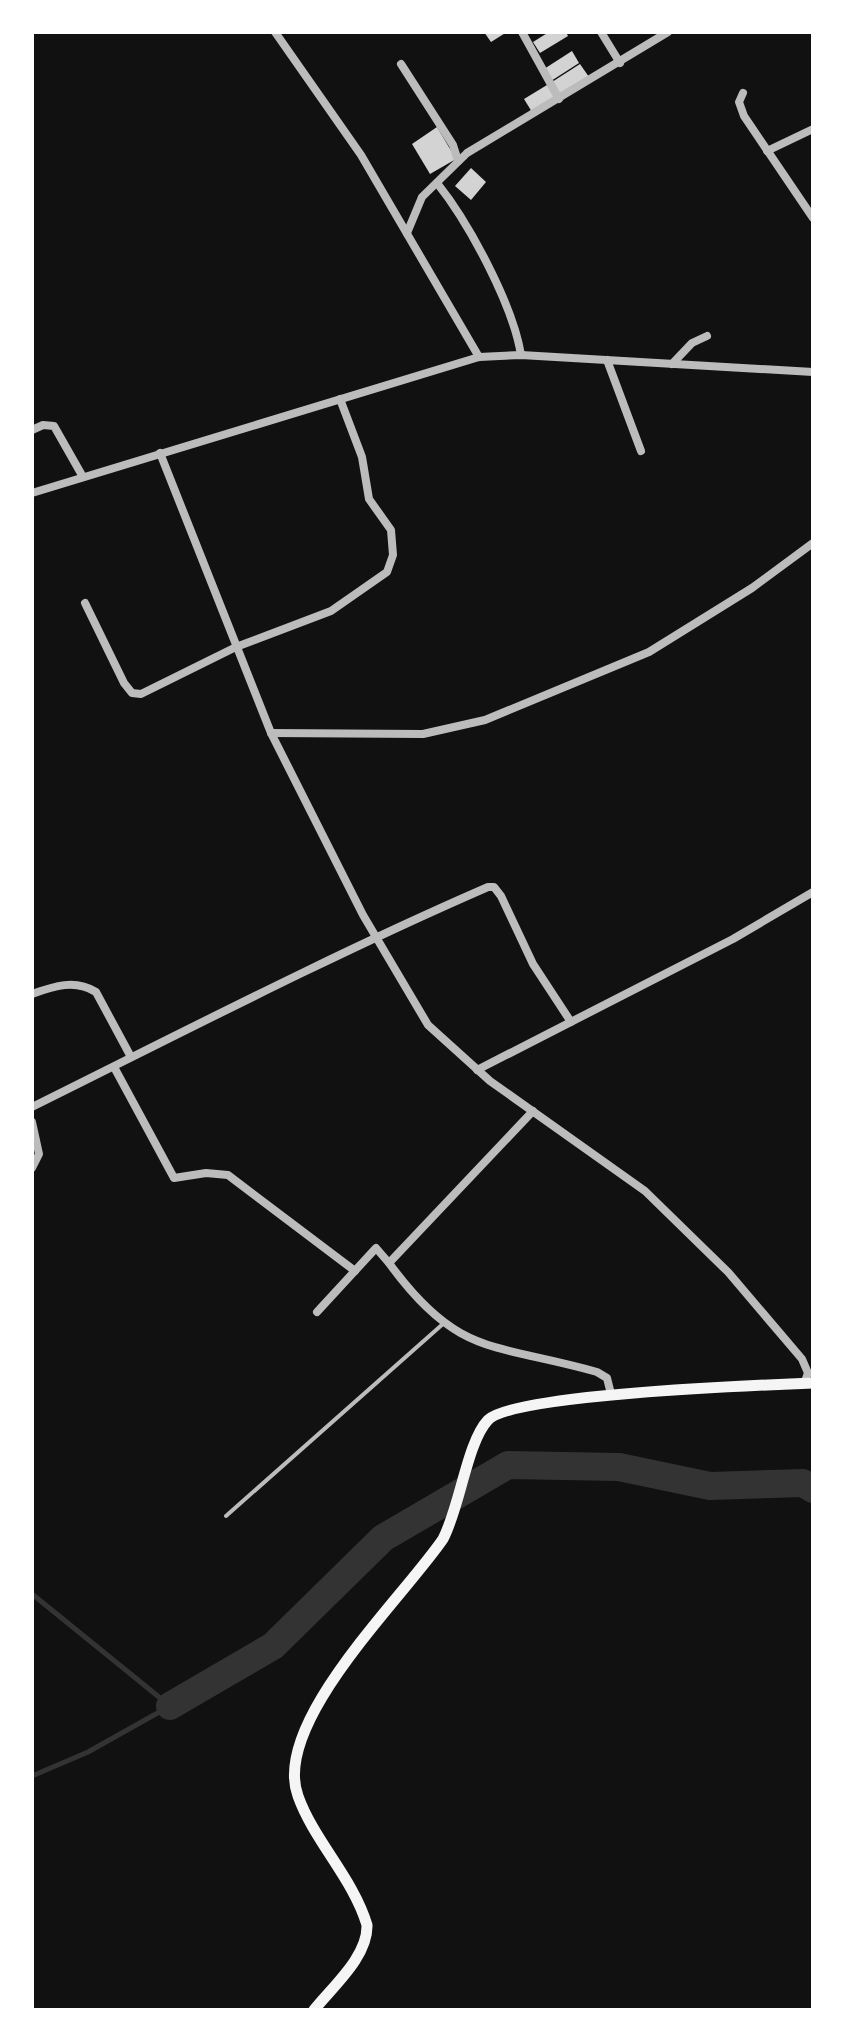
<svg xmlns="http://www.w3.org/2000/svg" width="845" height="2042" font-family="'Titillium Web',sans-serif">
<rect width="100%" height="100%" fill="#111"/>
<g fill="none" stroke-linecap="round" stroke-linejoin="round">
<path stroke="#333" stroke-width="5" d="M32 1594 170 1706 88 1752 32 1776"/>
<path stroke="#333" stroke-width="28" d="M170 1706 273 1646 383 1538 508 1465 619 1467 710 1486 803 1483 813 1489"/>
</g>
<g fill="#d3d3d3">
<path d="M484 32H507L491 42Z"/>
<path d="M549 32H566L568 36 540 53 533 42Z"/>
<path d="M572 51 579 63 551 81 544 69Z"/>
<path d="M580 64 589 77 560 95 552 82Z"/>
<path d="M547 85 555 98 532 112 524 99Z"/>
<path d="M437 127 456 159 430 174 412 144Z"/>
<path d="M471 168 486 182 471 200 455 186Z"/>
</g>
<g fill="none" stroke-linecap="round" stroke-linejoin="round">
<path stroke="#bcbcbc" stroke-width="4" d="M226 1516 444 1323"/>
<g stroke="#bcbcbc" stroke-width="8">
<path d="M275 32 361 155 479 357"/>
<path d="M522 32 559 99"/>
<path d="M601 32 620 63"/>
<path d="M401 64 453 145 458 161"/>
<path d="M743 93 739 102 744 116 813 218"/>
<path d="M767 151 813 129"/>
<path d="M437 183C469 223 513 305 521 355"/>
<path d="M407 233 422 197 467 153 668 32"/>
<path d="M607 360 641 451"/>
<path d="M672 364 692 343 707 336"/>
<path d="M32 430 43 425 54 426 83 477"/>
<path d="M160 453 271 733 363 915 428 1025 490 1081 645 1191 728 1272 802 1359 808 1373 804 1384"/>
<path d="M32 493 479 357 521 355 813 372"/>
<path d="M85 603 124 683 132 693 141 694 236 647 331 611 387 572 393 555 391 530 369 499 362 457 340 399"/>
<path d="M271 733 423 734 485 720 649 652 752 588 813 543"/>
<path d="M32 994C54 986 75 979 96 992L131 1057"/>
<path d="M114 1067 174 1178 206 1173 228 1175 355 1271"/>
<path d="M477 1070 733 939 813 892"/>
<path d="M32 1107C183 1032 334 954 488 887H494L501 896 533 964 571 1022"/>
<path d="M533 1111 389 1263C458 1358 495 1343 597 1372L607 1378 611 1394"/>
<path d="M32 1122 39 1154 32 1168"/>
<path d="M317 1312 376 1248 389 1263"/>
</g>
<path stroke="#f5f5f5" stroke-width="11" d="M314 2010C332 1987 368 1957 367 1925 353 1878 314 1841 298 1796 271 1723 403 1598 443 1539 460 1507 467 1442 488 1420 513 1394 763 1385 813 1383"/>
</g>
<rect width="845" height="2042" fill="none" stroke="#ffffff" stroke-width="68"/>
</svg>
